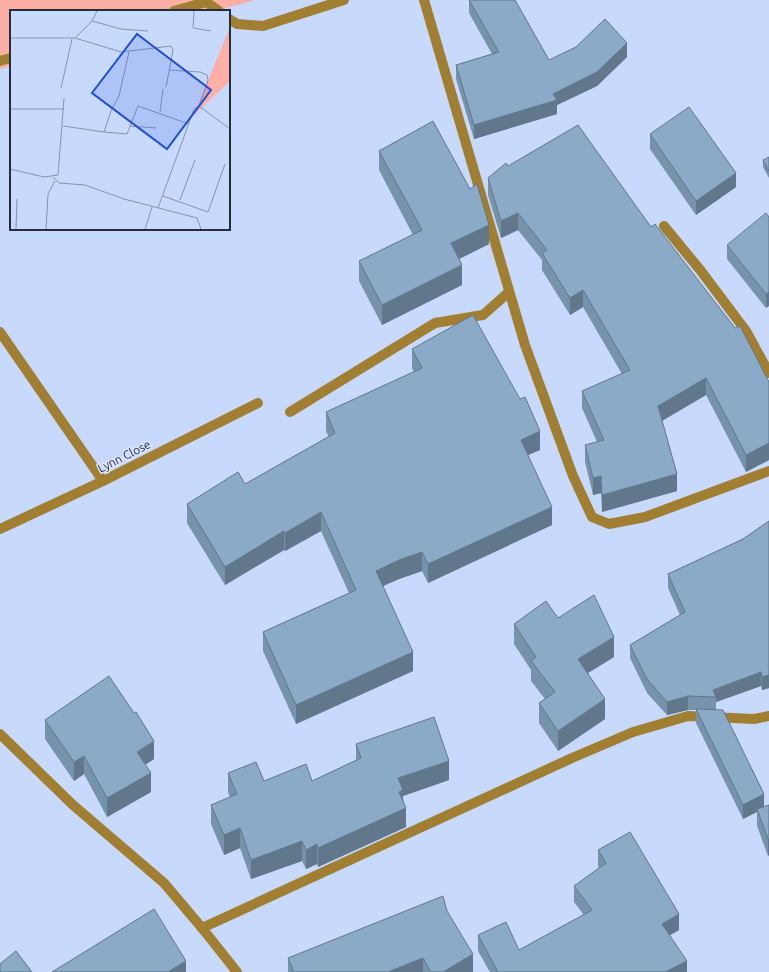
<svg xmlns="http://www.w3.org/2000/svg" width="769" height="972" font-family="Ubuntu,sans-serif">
<rect width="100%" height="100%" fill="#c8d9fe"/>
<path fill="#fdaea5" d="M0 0H255L215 11H11V66L0 69Z"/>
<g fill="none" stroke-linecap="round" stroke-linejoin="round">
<g stroke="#a07f32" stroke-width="10">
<path d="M424 0 525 345 573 476 592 517 609 524 645 517 769 471"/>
<path d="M206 2 219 11"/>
<path d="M174 11 206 2"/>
<path d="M229 19 237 24 263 26 344 0"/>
<path d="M0 61 11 58"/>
<path d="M664 226 701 271 746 331 769 373"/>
<path d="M0 332 103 481"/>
<path d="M290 412 435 323 483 315 509 292"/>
<path d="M0 529 103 481 258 403"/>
<path d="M0 734 73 805 164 883 202 928 237 972"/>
<path d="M202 928 572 758 633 732 688 716 754 719 769 716"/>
</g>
</g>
<g fill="#7792ab">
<path d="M469 0H515L549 60 627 57 597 86 557 105V114L474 139 456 79V65L492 54 469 13Z"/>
<path d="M650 134 736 187 696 215 650 149Z"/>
<path d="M379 151 489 244 459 259 462 285 382 325 359 281V261L413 235 379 170Z"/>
<path d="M769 157V178L763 167V160Z"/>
<path d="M508 166 651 227 769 382V460L746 472 706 395 662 421 677 491 602 512 601 493 593 495 585 462V445L597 442 582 408V391L622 374 583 307 570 315 542 270V260L518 230 501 238 488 195V178Z"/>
<path d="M769 217 766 308 727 259V245Z"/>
<path d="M412 349 540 450 528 455 552 525 428 583 422 571 399 579 383 586 413 671 296 724 263 651V632L349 593 321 531 285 551 284 550 225 585 187 523V504L245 484 329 437 326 431V412L414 372 412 368Z"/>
<path d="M769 521V688L762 690 761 686 716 702V710L764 807 769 805V855L768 856 757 826V812L743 819 696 723V710H688L667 715 647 693 630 658V645L680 615 668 588V574L743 539Z"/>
<path d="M558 618 614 657 588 673 605 719 558 751 539 723V703L545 699 531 681V670L514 644V624Z"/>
<path d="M45 720 154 759 145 765 151 792 107 817 84 774 74 781 45 739Z"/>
<path d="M356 744 449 780 403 796 406 827 318 867 317 864 306 869 302 861 251 879 240 848 224 855 211 824V805L230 797 228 792V773L264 781H312L356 760Z"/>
<path d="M598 850 679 930 669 935 687 972H490L478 951V935L519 950 584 915 574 902V886L599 868 598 866Z"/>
<path d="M447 911 473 972H288V958Z"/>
</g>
<g fill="#61778b">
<path d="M627 43V57L597 86 557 105V114L474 139V125L553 94Z"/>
<path d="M736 173V187L696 215V201Z"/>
<path d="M518 213V230L501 238V221Z"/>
<path d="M489 225V244L451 263V243Z"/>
<path d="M462 265V285L382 325V305Z"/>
<path d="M583 290V307L570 315V298Z"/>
<path d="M769 292V306L766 308V294Z"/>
<path d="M706 378V395L658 423V406Z"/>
<path d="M540 431V450L521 458V440Z"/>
<path d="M769 443V460L746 472V455Z"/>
<path d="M677 474V491L602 512V495Z"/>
<path d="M601 476V493L593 495V478Z"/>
<path d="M552 507V525L428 583V564Z"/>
<path d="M321 512V531L285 551V533Z"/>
<path d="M284 531V550L225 585V567Z"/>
<path d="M422 552V571L399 579 376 589V571L399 560Z"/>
<path d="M614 637V657L578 679V659Z"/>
<path d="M413 652V671L296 724V705Z"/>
<path d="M761 672V686L716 702V697L713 690Z"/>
<path d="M769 675V688L762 690V677Z"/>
<path d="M688 696V710L667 715V702Z"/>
<path d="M605 699V719L558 751V731Z"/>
<path d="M154 741V759L137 770V752Z"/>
<path d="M84 756V774L74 781V762Z"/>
<path d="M449 761V780L403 796V809L406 808V827L318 867V848L398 778Z"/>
<path d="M151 773V792L107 817V798Z"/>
<path d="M764 794V809H757V812L743 819V805Z"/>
<path d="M240 828V848L224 855V835Z"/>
<path d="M768 839H769V855L768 856Z"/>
<path d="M302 841V861L251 879V860Z"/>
<path d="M317 844V864L306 869V850Z"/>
<path d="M679 914V930L662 940V924Z"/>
<path d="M473 954V972H443Z"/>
<path d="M423 958V972H388Z"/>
<path d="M186 961V972H168Z"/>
<path d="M687 961V972H665Z"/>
</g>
<g fill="#8aaac7" stroke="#61778b">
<path d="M469 0H515L549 60 576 47 605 19 627 43 597 72 553 94 557 100 474 125 456 65 499 52Z"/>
<path d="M689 107 736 173 696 201 650 134Z"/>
<path d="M433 121 470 189 477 184 489 225 451 243 462 265 382 305 359 261 422 230 379 151Z"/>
<path d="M578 125 651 227 655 224 735 328 740 326 769 382V443L746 455 706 378 658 406 677 474 602 495 601 476 593 478 585 445 604 440 582 391 630 370 583 290 570 298 542 253 547 250 518 213 501 221 488 178 506 163 508 166Z"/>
<path d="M769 157V171L763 160Z"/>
<path d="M766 213 769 217V292L766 294 727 245Z"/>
<path d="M473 315 520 399 525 397 540 431 521 440 552 507 428 564 422 552 399 560 376 571 413 652 296 705 263 632 356 590 321 512 285 533 284 531 225 567 187 504 238 472 245 484 335 433 326 412 422 368 412 349Z"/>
<path d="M769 521V675L762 677 761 672 713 690 716 697 688 696 667 702 647 679 630 645 685 612 668 574 743 539Z"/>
<path d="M594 595 614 637 578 659 605 699 558 731 539 703 555 692 531 661 536 657 514 624 546 601 558 618Z"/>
<path d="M109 676 134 713 136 712 154 741 137 752 151 773 107 798 84 756 74 762 45 720Z"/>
<path d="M696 709 723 710 764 794 743 805Z"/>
<path d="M434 717 449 761 398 778 403 790 399 792 406 808 318 848 317 844 306 850 302 841 251 860 240 828 224 835 211 805 237 794 228 773 256 762 264 781 306 764 312 781 361 758 356 744Z"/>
<path d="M769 805V839H768L757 809Z"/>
<path d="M630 832 679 914 662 924 687 961 665 972H498L478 935 506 922 519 950 592 910 574 886 606 863 598 850Z"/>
<path d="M443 896 447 911 473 954 443 972H431L423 958 388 972H294L288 958Z"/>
<path d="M154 909 186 961 168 972H52Z"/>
<path d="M16 951 32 972H0V964Z"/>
</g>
<g text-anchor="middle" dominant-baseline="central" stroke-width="3" stroke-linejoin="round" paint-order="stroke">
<g font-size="12" fill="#252c3a" stroke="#dce6fd">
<text transform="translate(124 456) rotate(-27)">Lynn Close</text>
</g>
</g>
<g transform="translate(10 10)">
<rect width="220" height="220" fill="#c8d9fe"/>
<path d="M220 17V71L184 105Z" fill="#fdaea5"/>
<path fill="none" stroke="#8794b0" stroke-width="1" d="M184 1 183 18 201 21M82 11 111 19 138 21M0 28H65L82 11 87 1M65 28 111 42 161 36 163 40 156 77M51 78 62 29M189 96 220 119M0 99H54M150 102 153 79M53 116 94 122 101 101 109 86 119 42M120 116 146 118M94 122 117 124 128 96 179 114M0 159 34 167 48 165 54 88M43 167 49 173 75 175 114 189 187 208 191 219M153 186 198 202 215 154M170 190 185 150M148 198 184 99 189 96 198 70 197 65 190 62 159 60M6 219 7 189M36 219 38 184 45 171M135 219 142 197"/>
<path fill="#1d4ed8" fill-opacity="0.15" stroke="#1d4ed8" stroke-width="2" d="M127 24 201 80 157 139 82 83Z"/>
<rect width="220" height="220" fill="none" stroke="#252c3a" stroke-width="2"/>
</g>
</svg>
